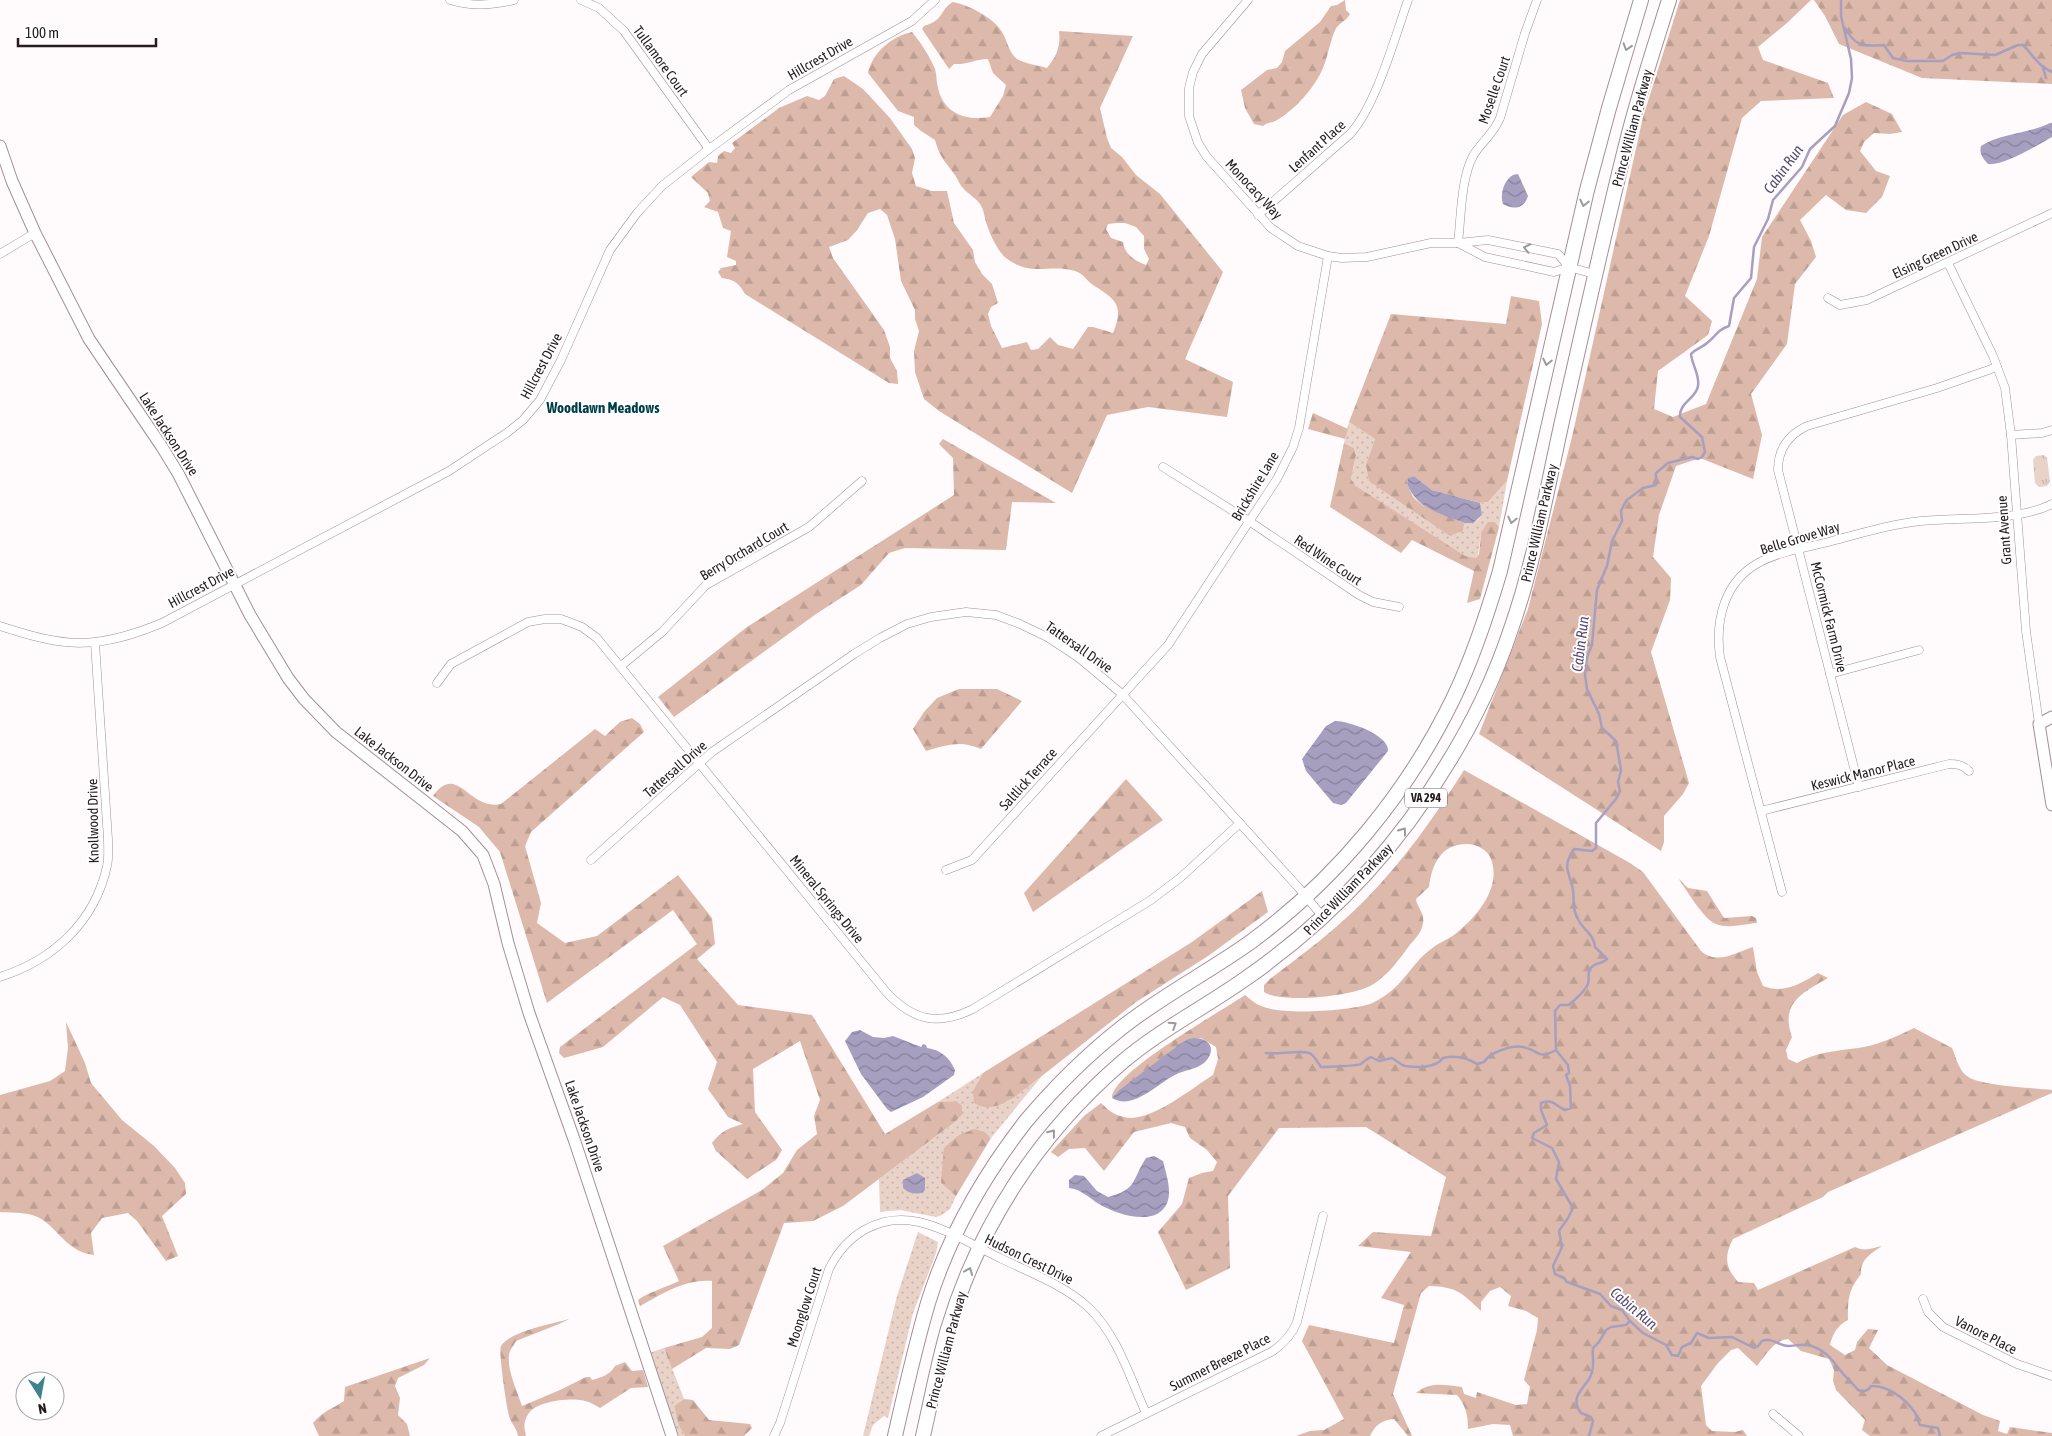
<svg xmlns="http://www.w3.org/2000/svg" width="2052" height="1436" font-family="'Asap Condensed',sans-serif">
<defs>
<pattern id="grass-dots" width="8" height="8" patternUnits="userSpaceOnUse" patternTransform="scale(1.25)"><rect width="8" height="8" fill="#e9d2c8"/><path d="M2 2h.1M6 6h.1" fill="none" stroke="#c8b4ab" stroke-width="1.8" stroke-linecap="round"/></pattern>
<pattern id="forest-firs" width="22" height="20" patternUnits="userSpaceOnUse" patternTransform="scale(1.25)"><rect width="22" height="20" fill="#dcb9aa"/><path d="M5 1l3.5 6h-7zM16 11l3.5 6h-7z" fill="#bd9e92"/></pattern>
<pattern id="park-tufts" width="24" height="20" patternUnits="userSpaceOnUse" patternTransform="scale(1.25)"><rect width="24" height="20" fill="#e9d2c8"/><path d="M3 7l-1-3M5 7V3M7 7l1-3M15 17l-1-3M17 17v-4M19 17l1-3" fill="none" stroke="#c8b4ab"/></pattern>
<pattern id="water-waves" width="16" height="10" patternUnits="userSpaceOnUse" patternTransform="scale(1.25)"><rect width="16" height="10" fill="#a69fbf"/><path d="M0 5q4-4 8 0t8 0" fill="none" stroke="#87819b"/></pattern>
</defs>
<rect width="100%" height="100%" fill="#fffafc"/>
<g fill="url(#grass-dots)">
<path d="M1349 422 1375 439 1366 464 1462 531 1465 523C1473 523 1477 522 1482 515L1480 503 1488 502 1507 481 1499 527 1495 522 1481 533 1478 555 1476 558 1465 557 1356 486 1351 479 1356 455 1354 448 1344 443Z"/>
<path d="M983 1073 973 1092 1015 1097 1042 1076 991 1138 985 1132 941 1183 956 1196 950 1209 942 1215 936 1217 900 1210 880 1212 879 1179 955 1122 962 1115 956 1101 938 1102Z"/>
<path d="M918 1232 938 1242 936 1253 913 1313 888 1418 884 1416 873 1425 869 1436H863L897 1296Z"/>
<path d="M664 1348 684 1399 674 1406 679 1426 685 1436H679L649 1353Z"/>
</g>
<g fill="url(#forest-firs)" fill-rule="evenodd">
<path d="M1345 0 1346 10 1350 14C1347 20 1341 22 1337 27 1332 33 1327 60 1323 68 1315 87 1295 110 1277 120 1272 123 1268 122 1263 126L1254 124 1245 108 1241 90 1267 70 1277 68 1282 62 1285 51 1320 22 1331 6 1337 5Z"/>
<path d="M1680 0H1811L1787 23 1758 47 1763 60 1828 83 1834 98 1761 101 1742 118 1709 236 1685 296 1712 321 1708 335 1658 371 1654 409 1673 417 1706 404 1757 279 1762 237 1843 115 1866 102 1892 114 1902 132 1890 134 1874 133 1864 142 1860 151 1876 171 1890 176 1882 197 1866 213 1846 210 1826 195 1800 220 1811 241 1816 257 1795 284 1787 344 1751 394 1762 435 1753 479 1700 458 1676 466 1659 515 1653 557 1671 578 1670 600 1651 652 1689 783 1683 794 1664 816V842L1661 851 1479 734 1528 609 1572 437 1643 117Z"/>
<path d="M1814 0H2052V84L1922 78 1839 44 1825 16Z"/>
<path d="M953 2C969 5 994 18 1002 32 1007 40 1009 53 1017 59 1025 64 1038 65 1047 68 1056 57 1061 47 1059 31L1133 36 1100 108 1107 138 1111 148 1122 157 1136 175 1160 194 1223 272 1185 359 1233 382 1227 417 1148 407 1107 415 1072 493 939 411 924 399 915 372 914 351 919 331 915 319V310L901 281 895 239 887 215 880 209 868 213 857 230 848 240 829 247 833 258 884 330 890 347V358L897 371 898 384 889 383 745 294C739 283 735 280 722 278L718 272 721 268 736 265V261L727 257 731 231 723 228 718 212 704 207 710 201 708 193 691 177 709 162 717 163 718 156 724 151 731 153 735 148 732 143 779 108 807 96 819 100 825 96 834 79 844 76 863 89 890 118 912 149 915 158 912 173 916 186 932 191H947L954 223 973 250 975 262 982 274 992 284 998 303 991 307 988 314 991 326 1002 348 1027 342 1031 350 1038 349 1050 337 1058 345 1073 349 1088 327H1093L1113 333C1125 305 1115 299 1093 285 1086 280 1084 274 1075 271 1048 263 1032 278 1006 258 997 251 989 232 986 222 984 215 984 210 980 204 976 198 968 194 963 188 960 185 958 180 955 175 945 161 940 158 935 140L921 131 914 125V117L898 111 868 73C872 53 892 36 912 32 921 43 929 55 935 69 937 75 936 82 938 88 944 114 966 121 990 117L1003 96 1006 85 993 73 988 59C976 59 967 65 954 64L949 69 922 29 924 26C945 20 939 10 953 2ZM1117 223H1125L1136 227 1144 236V249L1149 259 1146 265C1135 261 1124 254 1123 242L1111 238 1106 229 1108 224Z"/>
<path d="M1511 296 1539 301 1542 324 1507 481 1488 502 1480 503 1432 490 1414 476 1408 478 1407 484 1414 499 1422 505 1465 523 1462 531 1450 536 1369 481 1366 464 1375 439 1349 422 1391 314 1506 324Z"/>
<path d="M1313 413 1348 429 1345 439 1308 429Z"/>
<path d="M943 439 1056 503 1012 502 1006 550 905 548 889 553 861 585 816 614 674 717 658 697 747 627 954 495 953 458 939 444Z"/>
<path d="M1344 443 1354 448 1356 455 1351 479 1356 486 1465 556 1476 558 1479 554 1481 533 1488 522H1495L1499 527 1480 599 1467 603 1474 571 1412 540 1401 553 1330 507Z"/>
<path d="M959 689H997L1022 701 981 749C960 740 948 745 926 751L913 729 924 712 937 698Z"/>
<path d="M632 718 640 724 644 732 531 832 525 846 541 903 537 923 565 943 597 936 678 875 712 918 715 944 697 959 738 1005 812 1015 885 1134 938 1102 956 1101 962 1106V1115L955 1122 843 1206 813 1221 784 1223 739 1345 730 1349 706 1348 672 1369 664 1348 702 1337 712 1328V1281C686 1278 662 1294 640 1306L638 1300C646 1293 667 1287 679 1281L663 1246 762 1190 783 1173 797 1150 817 1134 814 1116 820 1100 800 1041 753 1069 755 1112 782 1150 776 1160 747 1179 716 1151 712 1143C721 1131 729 1128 743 1124L728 1117 708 1089 717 1062 680 1005 663 997 603 1047 564 1058 559 1053 560 1047 697 944 673 910 547 1003 500 852 479 827 433 796C458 762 468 811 501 804L595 729 605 736 620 722Z"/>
<path d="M1464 770 1630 863 1643 872 1701 951C1717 965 1735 953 1753 947L1757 972 1763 986C1783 994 1801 984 1818 973L1828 978C1802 993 1780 1003 1792 1037L1786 1050 1788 1059 1797 1063C1816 1052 1836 1051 1858 1048 1878 1045 1896 1037 1914 1028L1952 1048C1956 1057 1959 1071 1967 1076 1978 1086 2035 1088 2052 1090V1093L1828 1192 1823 1197 1733 1239C1724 1256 1725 1267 1738 1282L1754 1283 1758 1290 1855 1247C1864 1252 1873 1248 1882 1246 1872 1253 1860 1259 1861 1274 1848 1291 1848 1298 1848 1320 1837 1326 1833 1333 1830 1345L1845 1355 1855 1350 1857 1342 1868 1329 1878 1330 1869 1348 1887 1365 1983 1415 2000 1421 1998 1431 2007 1434 2010 1427 2052 1433V1436H1870L1862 1430 1865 1420 1836 1390 1833 1381 1834 1370 1829 1359 1801 1351 1788 1339C1774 1340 1765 1356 1757 1366L1738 1348 1731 1350 1718 1363 1701 1386 1706 1425 1712 1431 1735 1432 1743 1430 1747 1436H1513L1510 1425 1493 1424 1468 1429C1468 1415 1466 1406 1457 1395L1416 1393C1430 1381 1445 1385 1462 1387L1464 1394 1476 1398 1477 1392 1516 1405 1527 1404 1530 1387 1524 1380 1537 1330 1538 1318 1526 1311 1508 1306 1511 1296 1500 1287 1490 1291 1481 1302V1311C1461 1292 1457 1287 1429 1286L1421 1293 1393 1394 1412 1436H1408L1394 1419C1382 1420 1375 1425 1370 1436H1296L1310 1431 1324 1430 1344 1419 1302 1341 1309 1325 1394 1343 1404 1305 1381 1298 1411 1252 1358 1246 1373 1232 1431 1236 1446 1177 1366 1127 1279 1128 1228 1196 1230 1268 1186 1290 1158 1232 1182 1204 1189 1178 1202 1173 1213 1171 1217 1162 1207 1150 1190 1138 1185 1127 1171 1123 1134 1132 1104 1171 1085 1148 1069 1149 1058 1157 1051 1152 1084 1116 1101 1103C1108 1110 1114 1115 1124 1117 1149 1124 1192 1088 1213 1075L1218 1059 1216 1047 1201 1038 1188 1039 1119 1090 1112 1098C1111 1073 1222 1011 1245 995 1251 1000 1257 1005 1264 1007 1285 1015 1348 1011 1370 1004 1375 1002 1381 998 1386 995 1404 983 1414 961 1431 949 1438 943 1447 940 1454 935 1476 918 1502 888 1491 859 1488 850 1476 844 1467 844 1441 844 1432 864 1429 887L1416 899C1417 907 1425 914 1423 923 1422 932 1415 939 1409 946 1399 960 1387 976 1372 985 1354 996 1282 1004 1264 992V985L1270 979C1303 954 1338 928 1367 898 1404 860 1436 815 1464 770Z"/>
<path d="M1126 779 1163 820 1033 912 1024 893Z"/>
<path d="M1678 878 1688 888 1707 891 1724 918 1752 916 1756 918 1757 923C1745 924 1728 929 1716 924 1704 920 1686 889 1678 878Z"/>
<path d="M1262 891 1268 912 1208 956 1136 1002 1015 1097C1000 1105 989 1112 974 1103L973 1091 983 1073 1192 942Z"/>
<path d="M66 1022 85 1063 91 1083 122 1120 154 1146 175 1168 185 1183 186 1194 162 1216 178 1256 166 1261 137 1221 128 1213 102 1218 91 1233 94 1255C62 1251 57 1222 32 1215 22 1212 10 1213 0 1212V1095L50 1081 65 1071 68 1048Z"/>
<path d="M974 1129 985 1132 991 1138 956 1196 941 1183 944 1148 959 1135Z"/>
<path d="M569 1319 559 1324 516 1341C514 1345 509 1351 509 1355 507 1370 517 1391 522 1406L560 1390 586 1377H590L592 1380C602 1377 610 1375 615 1366L625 1362 632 1371 643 1370 648 1387 631 1388 600 1408C595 1405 590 1402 585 1401 572 1397 537 1401 529 1413 523 1421 524 1428 526 1436H518C517 1429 513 1425 510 1419 507 1412 498 1350 501 1346 511 1331 552 1324 569 1319Z"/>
<path d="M430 1358 424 1365 398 1378 395 1386 400 1398 398 1415 407 1424 410 1436H319L313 1423C323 1411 332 1409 344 1401L345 1387Z"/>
<path d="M684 1399 693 1400 709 1420 750 1424 752 1428 744 1436H685L679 1426 674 1406Z"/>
</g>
<path fill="url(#park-tufts)" d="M2044 455 2047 458 2050 481 2047 486 2039 487 2035 483 2033 460 2036 456Z"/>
<g fill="url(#water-waves)">
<path d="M2050 123H2052V137C2038 145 2003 166 1988 164 1983 158 1979 154 1981 146 2002 133 2028 134 2050 123Z"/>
<path d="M1518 174 1528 196C1524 209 1513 210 1503 204 1499 193 1506 174 1518 174Z"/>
<path d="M1414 476 1432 490 1480 503 1482 515 1473 523H1465C1442 514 1417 509 1407 484L1408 478Z"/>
<path d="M1335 721C1349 721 1389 735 1388 751L1346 803 1341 805 1333 803 1306 771 1302 759 1326 726Z"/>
<path d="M860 1030 873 1037 884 1038 893 1036 921 1047 923 1044 926 1045 927 1048C941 1050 950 1058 955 1070L954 1075 923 1097 891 1112 887 1109 861 1074 845 1041 852 1032Z"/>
<path d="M1194 1038C1211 1038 1217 1051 1204 1063 1195 1070 1184 1070 1175 1075 1158 1083 1133 1111 1112 1098L1119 1090 1180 1044 1188 1039Z"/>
<path d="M1154 1156 1163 1161C1167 1178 1177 1203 1157 1214 1141 1222 1114 1213 1099 1204 1089 1198 1081 1189 1069 1188V1180L1075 1175 1084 1176 1097 1191 1108 1197C1138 1189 1131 1181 1146 1158Z"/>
<path d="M917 1173 925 1178V1190C919 1196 909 1194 903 1188V1180Z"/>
</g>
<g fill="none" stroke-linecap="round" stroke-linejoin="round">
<g stroke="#a69fbf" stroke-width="2.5">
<path d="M1841 0V16L1851 59 1852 78 1849 93 1835 126 1810 149 1802 167 1773 200 1768 219 1754 247 1751 278 1734 298 1729 326C1715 331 1718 335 1707 343 1702 348 1696 348 1691 354 1692 365 1700 375 1698 386 1696 399 1679 402 1680 417L1702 437 1705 452 1702 457 1698 459 1692 457 1668 463 1656 473V485L1643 488 1627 500 1624 505 1621 511 1622 521 1612 541 1607 566 1597 590 1592 645 1587 657 1585 675 1587 689 1599 714 1602 728 1616 741 1621 770 1618 782 1620 791 1616 799 1596 823V848L1592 851 1574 849C1561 868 1570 872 1573 890 1575 903 1571 907 1579 921 1584 930 1594 935 1595 947L1607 959C1603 964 1597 962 1593 966 1586 971 1590 977 1588 984 1584 993 1575 999 1569 1005H1560L1555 1011 1556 1050 1568 1065 1569 1073 1566 1075 1570 1086 1571 1108 1565 1110C1556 1106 1552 1098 1541 1103V1110L1547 1125 1534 1133 1532 1138 1552 1148 1559 1162 1556 1179 1573 1208 1568 1218 1559 1231 1562 1247 1553 1266 1555 1274 1564 1278 1567 1282 1600 1294 1611 1306 1622 1310 1630 1321 1643 1333 1666 1345 1672 1355 1678 1356 1682 1347 1691 1343 1697 1333 1709 1338 1732 1337 1754 1348 1758 1346 1762 1341C1771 1337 1778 1345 1788 1346 1794 1346 1801 1344 1807 1345 1823 1348 1831 1358 1840 1370 1846 1378 1851 1381 1858 1390 1863 1392 1868 1391 1871 1386 1887 1385 1904 1398 1913 1410 1917 1414 1917 1420 1920 1425L1938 1428 1940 1436"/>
<path d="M1845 28C1856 48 1865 46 1884 45L1893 58 1907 61H1943L1952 55 1960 53 1995 55 2018 45H2023C2033 55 2038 66 2052 72"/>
<path d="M2043 68 2046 78"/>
<path d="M1266 1053C1277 1055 1304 1049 1311 1054 1315 1057 1318 1063 1321 1067 1327 1067 1357 1066 1361 1064 1365 1061 1366 1059 1371 1057L1379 1061 1392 1058C1396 1060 1401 1065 1405 1066 1417 1068 1436 1068 1443 1058 1455 1055 1466 1057 1477 1064L1484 1062C1490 1052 1512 1045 1523 1047 1539 1049 1536 1061 1556 1050"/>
<path d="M1589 1436 1593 1421 1591 1417 1581 1413C1568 1396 1586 1388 1591 1375 1595 1366 1592 1357 1593 1348L1599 1342 1606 1330 1611 1327 1626 1325 1630 1321"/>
</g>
<defs>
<g id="street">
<path d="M450 0C472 7 491 5 514 0"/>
<path d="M581 0 599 8 624 31 709 149"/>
<path d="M1248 0 1202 54 1193 72 1189 88V116L1198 143 1207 157 1271 228 1298 246 1328 256 1342 258 1367 257 1431 243H1458L1488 240 1558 254 1569 267"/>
<path d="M1258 215 1350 134C1376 106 1395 37 1408 0"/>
<path d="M1458 243C1461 218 1461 178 1473 156 1481 142 1493 135 1500 118L1525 33 1537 0"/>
<path d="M1458 243 1485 257 1554 272 1569 267 1594 274"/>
<path d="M0 254 35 233"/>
<path d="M1948 263 1993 356 2005 388 2011 435 2026 631 2039 724"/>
<path d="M1828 298 1840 305 1867 300 2052 213"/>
<path d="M2011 435 2042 433 2052 430"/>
<path d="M1163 467 1249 521 1359 595 1373 602 1399 607"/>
<path d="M0 626C67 648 96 650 162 623L449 471 508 432 523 420 540 400 561 360 610 250 637 213 662 186 709 149 789 90 912 21 935 0"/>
<path d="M621 666 662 632 706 585 809 527 862 481"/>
<path d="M1830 674 1919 650"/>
<path d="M437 683 451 664 528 622 545 619H561L582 627 597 638 887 993C914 1021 938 1026 973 1009L1151 900 1180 878 1240 823"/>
<path d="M1859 787 1778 470C1778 449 1788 435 1807 426L1937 388 1997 367"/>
<path d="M1761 811 1949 764C1957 764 1963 765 1969 771"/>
<path d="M591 860 712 752 854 654 880 638 907 624 931 617 966 612 996 615 1020 624 1047 637 1079 658 1122 694 1298 887 1323 917"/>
<path d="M946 870 972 860 1168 645 1277 479 1293 447 1299 428 1328 256"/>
<path d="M1782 892 1720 657C1715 620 1724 581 1760 562 1781 551 1809 547 1832 541 1862 533 1891 524 1921 521 1961 517 2017 522 2052 504"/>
<path d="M0 977C53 960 95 922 107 866 109 858 108 848 108 839L95 643"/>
<path d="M1923 1299 1928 1312 1943 1327 2017 1364 2052 1376"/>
<path d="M1773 1414 1799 1436"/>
<path d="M774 1436 780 1423 829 1269C846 1235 879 1213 919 1222 946 1228 976 1247 1002 1259 1031 1273 1064 1285 1088 1307 1117 1334 1130 1378 1146 1413"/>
<path d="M1101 1436 1273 1351C1284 1343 1292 1335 1297 1322L1323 1216"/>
</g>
<g id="secondary">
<path d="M0 146 12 181 35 233 89 339 162 447 179 475 250 615 288 678 304 699 336 732 462 831 483 855 494 884 508 943 529 1013 575 1142 672 1436"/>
<path d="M2052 717 2039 724 2052 805"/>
</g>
<g id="highway">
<path d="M895 1436C905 1392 915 1347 928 1303 948 1238 984 1175 1026 1121 1054 1088 1086 1056 1120 1029 1161 996 1209 972 1252 941 1336 879 1407 794 1453 699 1473 658 1487 615 1500 571L1587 190 1609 108 1641 0"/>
<path d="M923 1436C931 1401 938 1364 948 1329 979 1226 1038 1135 1120 1064 1158 1031 1204 1008 1245 979 1327 922 1395 851 1446 766 1473 723 1495 677 1511 629 1536 558 1548 482 1565 408 1585 320 1604 233 1626 145 1638 96 1654 48 1669 0"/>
</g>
</defs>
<use href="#street" stroke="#a48f98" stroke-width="9"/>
<use href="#secondary" stroke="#a48f98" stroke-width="13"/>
<use href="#highway" stroke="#a48f98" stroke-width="16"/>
<use href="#street" stroke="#fff" stroke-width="8"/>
<use href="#secondary" stroke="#fff" stroke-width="11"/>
<use href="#highway" stroke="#fff" stroke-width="14"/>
</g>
<defs><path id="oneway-chevron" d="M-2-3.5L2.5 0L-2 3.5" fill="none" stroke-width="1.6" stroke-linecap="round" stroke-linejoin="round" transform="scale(1.25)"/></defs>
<g stroke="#9c999a">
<use href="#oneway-chevron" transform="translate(1627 47) rotate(107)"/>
<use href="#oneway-chevron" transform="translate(1584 203) rotate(103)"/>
<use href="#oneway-chevron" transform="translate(1527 248) rotate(-168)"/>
<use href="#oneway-chevron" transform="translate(1547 362) rotate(102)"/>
<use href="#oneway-chevron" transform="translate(1512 520) rotate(103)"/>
<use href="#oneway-chevron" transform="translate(1403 831) rotate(-54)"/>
<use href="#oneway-chevron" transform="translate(1173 1025) rotate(-33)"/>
<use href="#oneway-chevron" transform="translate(1052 1133) rotate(-51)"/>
<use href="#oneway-chevron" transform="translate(969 1271) rotate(-67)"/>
</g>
<g text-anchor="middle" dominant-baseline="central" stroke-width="4" stroke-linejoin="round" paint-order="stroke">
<rect fill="#fff" stroke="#666062" stroke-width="1" x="1405" y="788.5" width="42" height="19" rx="4"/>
<g font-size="12" font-weight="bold" fill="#241c1f">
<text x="1426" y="798">VA 294</text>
</g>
<g font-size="14" fill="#241c1f" stroke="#fff">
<text transform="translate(820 58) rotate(-30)">Hillcrest Drive</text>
<text transform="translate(661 61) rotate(54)">Tullamore Court</text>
<text transform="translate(1494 90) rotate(-71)">Moselle Court</text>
<text transform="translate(1632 128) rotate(-75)">Prince William Parkway</text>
<text transform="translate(1317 146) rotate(-42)">Lenfant Place</text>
<text transform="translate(1254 189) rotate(47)">Monocacy Way</text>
<text transform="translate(1935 255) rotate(-25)">Elsing Green Drive</text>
<text transform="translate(541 366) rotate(-62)">Hillcrest Drive</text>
<text transform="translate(169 434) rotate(57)">Lake Jackson Drive</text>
<text transform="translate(1255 486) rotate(-59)">Brickshire Lane</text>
<text transform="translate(1539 523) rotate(-77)">Prince William Parkway</text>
<text transform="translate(2004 530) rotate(-94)">Grant Avenue</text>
<text transform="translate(1800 538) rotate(-17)">Belle Grove Way</text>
<text transform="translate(744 551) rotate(-31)">Berry Orchard Court</text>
<text transform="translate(1328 560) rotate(34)">Red Wine Court</text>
<text transform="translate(201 587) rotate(-28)">Hillcrest Drive</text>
<text transform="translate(1829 617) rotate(76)">McCormick Farm Drive</text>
<text transform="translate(1079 647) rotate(35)">Tattersall Drive</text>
<text transform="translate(394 759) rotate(38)">Lake Jackson Drive</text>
<text transform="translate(675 769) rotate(-41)">Tattersall Drive</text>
<text transform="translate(1863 773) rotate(-14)">Keswick Manor Place</text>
<text transform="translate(1028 779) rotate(-48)">Saltlick Terrace</text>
<text transform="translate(93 821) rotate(-91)">Knollwood Drive</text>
<text transform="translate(1348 889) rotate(-46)">Prince William Parkway</text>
<text transform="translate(827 899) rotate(51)">Mineral Springs Drive</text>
<text transform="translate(585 1126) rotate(71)">Lake Jackson Drive</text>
<text transform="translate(1029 1259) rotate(26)">Hudson Crest Drive</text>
<text transform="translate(804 1307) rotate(-72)">Moonglow Court</text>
<text transform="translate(1986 1335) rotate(27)">Vanore Place</text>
<text transform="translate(946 1350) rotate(-75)">Prince William Parkway</text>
<text transform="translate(1220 1362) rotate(-27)">Summer Breeze Place</text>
</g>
<g font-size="15" font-style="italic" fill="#544775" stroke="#fff">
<text transform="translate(1783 169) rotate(-54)">Cabin Run</text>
<text transform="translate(1580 644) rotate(-83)">Cabin Run</text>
<text transform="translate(1634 1308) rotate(40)">Cabin Run</text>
</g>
<g font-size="15" font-weight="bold" fill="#003f4a" stroke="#fff">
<text x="603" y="407">Woodlawn Meadows</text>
</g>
</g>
<g transform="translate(40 1396) rotate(169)"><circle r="24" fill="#ffffff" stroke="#a7a4a5"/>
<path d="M0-4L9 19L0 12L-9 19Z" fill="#3f8391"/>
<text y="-8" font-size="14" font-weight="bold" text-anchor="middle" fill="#241c1f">N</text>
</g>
<path d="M18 38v8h138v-8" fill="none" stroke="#241c1f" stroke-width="2.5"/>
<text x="25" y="38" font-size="15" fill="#241c1f" stroke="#ffffff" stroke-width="4" paint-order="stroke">100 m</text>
</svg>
